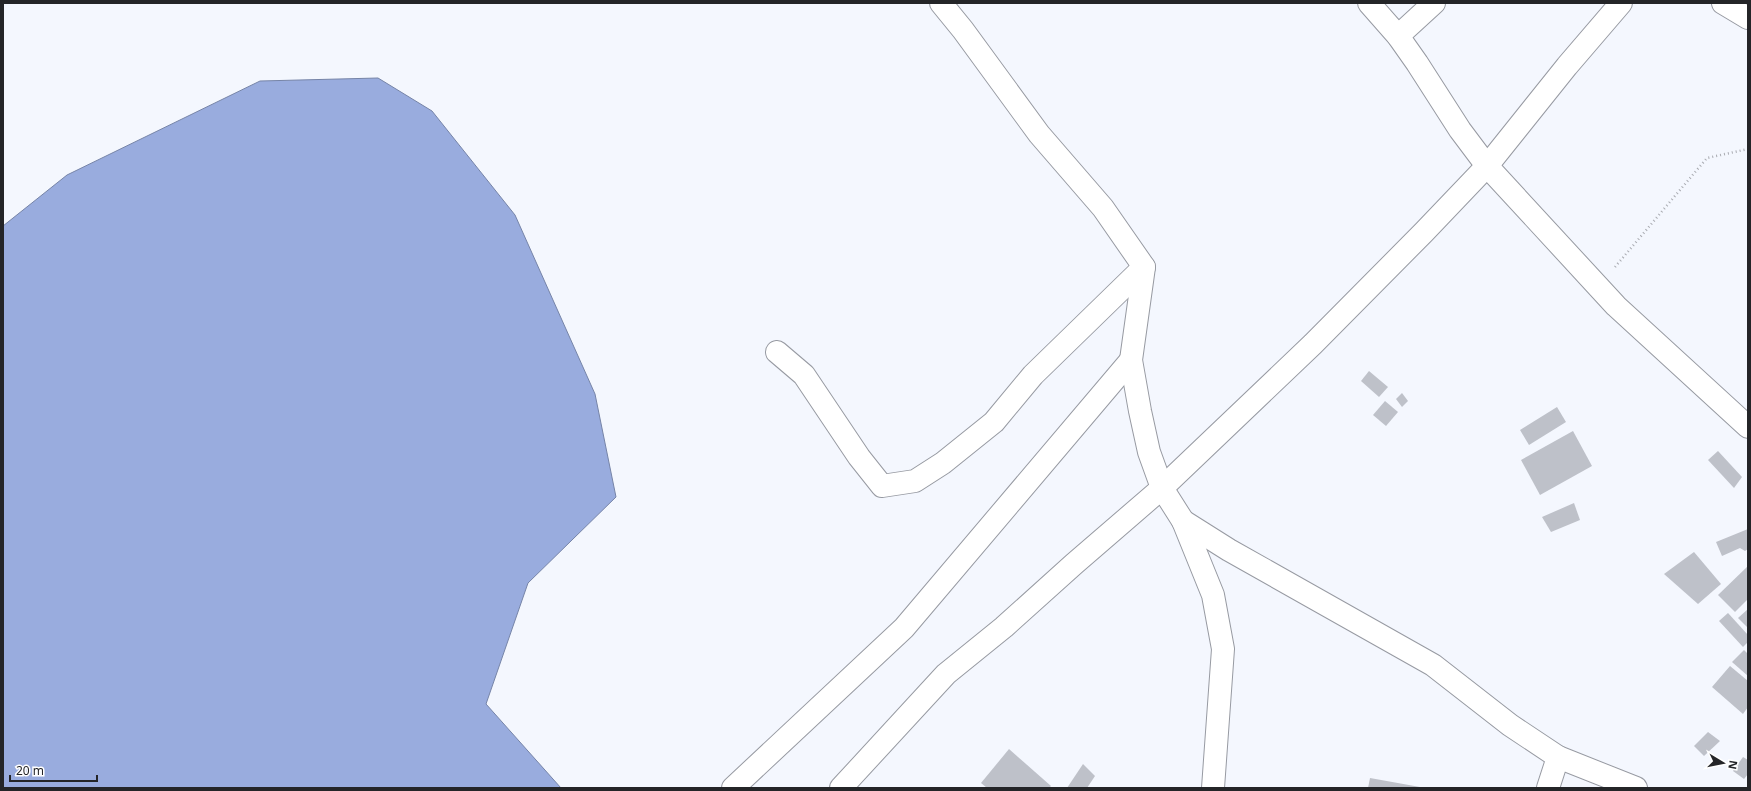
<svg xmlns="http://www.w3.org/2000/svg" width="1751" height="791" font-family="'Noto Sans',sans-serif">
<rect width="100%" height="100%" fill="#f4f7fe"/>
<path fill="#99acde" stroke="#7684a7" d="M378 78 432 111 515 215 595 394 616 497 528 583 486 704 561 788H3V226L67 175 260 81Z"/>
<g fill="#bec1c9">
<path d="M1369 371 1388 387 1379 397 1361 381Z"/>
<path d="M1402 393 1408 401 1402 407 1396 399Z"/>
<path d="M1385 401 1398 412 1386 426 1373 415Z"/>
<path d="M1557 407 1566 422 1529 445 1520 430Z"/>
<path d="M1573 431 1592 466 1540 495 1521 460Z"/>
<path d="M1718 451 1742 477 1734 488 1708 460Z"/>
<path d="M1574 503 1580 520 1551 532 1542 517Z"/>
<path d="M1748 529V549L1745 551 1740 548 1722 556 1716 542Z"/>
<path d="M1694 552 1721 584 1698 604 1664 574Z"/>
<path d="M1748 566V599L1735 612 1718 595Z"/>
<path d="M1748 609V628L1738 618Z"/>
<path d="M1728 613 1748 635V642L1743 647 1719 621Z"/>
<path d="M1744 650 1748 654V676L1732 662Z"/>
<path d="M1730 666 1748 681V707L1743 714 1712 687Z"/>
<path d="M1708 732 1720 741 1704 756 1694 746Z"/>
<path d="M1009 749 1051 786 1049 788H987L981 783Z"/>
<path d="M1743 757 1748 760V774L1744 779 1733 771Z"/>
<path d="M1083 764 1095 776 1087 788H1067Z"/>
<path d="M1370 778 1420 787V788H1368Z"/>
</g>
<g fill="none" stroke-linecap="round" stroke-linejoin="round">
<defs>
<g id="minor">
<path d="M941 3 963 30 1039 134 1103 208 1144 267 1131 360 1140 411 1149 452 1162 488 1183 521 1213 595 1223 649 1213 788"/>
<path d="M1369 3 1398 36 1417 63 1460 130 1487 166 1616 306 1748 427"/>
<path d="M1723 3 1748 18"/>
<path d="M1398 36 1434 3"/>
<path d="M777 352 804 375 859 457 882 486 915 481 943 463 994 422 1033 375 1144 267"/>
<path d="M1183 521 1229 550 1433 665 1510 725 1558 757 1636 788"/>
<path d="M733 788 904 628 1131 360"/>
<path d="M841 788 946 674 1004 627 1074 564 1162 488 1313 344 1424 232 1487 166 1567 66 1621 3"/>
<path d="M1548 788 1558 757"/>
</g>
</defs>
<use href="#minor" stroke="#979aa2" stroke-width="24"/>
<path stroke="#a9abb1" stroke-width="2.5" stroke-dasharray="1 3" stroke-linecap="butt" d="M1615 267 1707 158 1748 149"/>
<use href="#minor" stroke="#fff" stroke-width="22"/>
</g>
<rect width="1751" height="791" fill="none" stroke="#242528" stroke-width="8"/>
<g transform="translate(1723 763) rotate(100)" stroke="#ffffff" stroke-width="3" paint-order="stroke">
<path d="M0-3L7 15L0 10L-7 15Z" fill="#242528"/>
<text y="-6" font-size="11" font-weight="bold" text-anchor="middle" fill="#242528">N</text>
</g>
<path d="M10 775v6h87v-6" fill="none" stroke="#242528" stroke-width="2"/>
<text x="16" y="775" font-size="12" fill="#242528" stroke="#ffffff" stroke-width="3" paint-order="stroke">20 m</text>
</svg>
